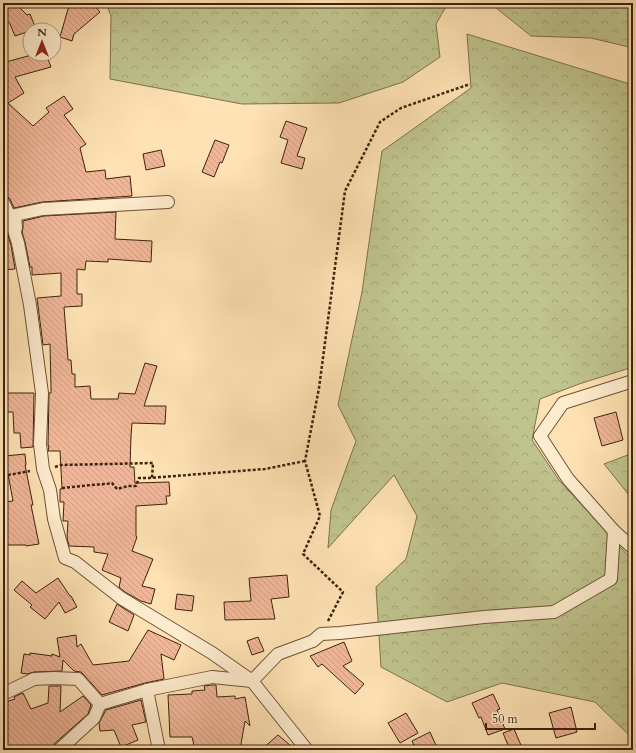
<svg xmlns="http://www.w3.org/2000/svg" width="636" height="753" font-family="Cardo,serif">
<defs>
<pattern id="forest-crowns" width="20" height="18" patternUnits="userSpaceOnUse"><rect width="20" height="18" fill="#bfc38d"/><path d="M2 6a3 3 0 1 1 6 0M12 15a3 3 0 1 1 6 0" fill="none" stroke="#a5a778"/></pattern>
<pattern id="building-back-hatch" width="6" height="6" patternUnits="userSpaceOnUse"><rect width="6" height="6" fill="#f1b697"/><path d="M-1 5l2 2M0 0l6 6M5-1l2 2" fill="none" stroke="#d09c81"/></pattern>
</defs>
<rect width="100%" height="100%" fill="#fee2b3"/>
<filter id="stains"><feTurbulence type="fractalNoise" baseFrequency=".005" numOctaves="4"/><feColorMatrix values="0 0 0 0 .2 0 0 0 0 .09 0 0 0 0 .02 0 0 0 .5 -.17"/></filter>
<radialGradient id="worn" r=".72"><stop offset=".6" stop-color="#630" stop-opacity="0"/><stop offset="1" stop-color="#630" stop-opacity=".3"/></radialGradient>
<g fill="url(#forest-crowns)" stroke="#7e724e">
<path d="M106 3H448L436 24 440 57 403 82 339 103 242 104 110 79 111 16Z"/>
<path d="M490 3H633V48L591 38 531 36Z"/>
<path d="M467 34 633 85V367L579 384 540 399 532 440 559 480 633 561V739L595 702 502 683 447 702 381 667 376 587 406 559 417 516 394 475 328 548 331 510 356 441 338 405 362 292 382 151 471 88Z"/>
<path d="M633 453V500L604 464Z"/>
</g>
<g fill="url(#building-back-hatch)" stroke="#3d220f">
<path d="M3 3H15L27 15 30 14 36 29 30 30V31L15 36 10 24 3 16Z"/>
<path d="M75 3H92L100 12 74 34 72 41 60 37 68 9Z"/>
<path d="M35 54H46L51 67 15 77 24 93 8 103 33 126 49 112 46 108 64 96 73 109 64 115 86 144 80 148 86 172 105 170 106 179 130 176 132 196 42 202 14 208 10 199 6 195 3 189V57L6 62Z"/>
<path d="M286 121 307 128 297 156 305 158 302 169 281 163 288 140 280 137Z"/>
<path d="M215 140 229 145 222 163 220 162 214 177 202 172Z"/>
<path d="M161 150 165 166 146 170 143 154Z"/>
<path d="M116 212 115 239 152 241 151 262 108 259V262L86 261 85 270 77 269V294H82V306L64 307 68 360H71L72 374H75V387L90 386 91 399H118L119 393 135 394 145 363 157 366 144 406H166L165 424 132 423 131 436 130 467H134L135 483 169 482 170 496H166L167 504 136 506V536L137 537 132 551 153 559 142 586 155 589 151 604 141 601 125 592 119 587 121 578 102 570 108 554 94 552V547L69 546 67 537 68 521H63L64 502H60V489H62L60 451H48L49 446H48L49 393H51V388L50 344 43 345 37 298 61 296V273L32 275V267H30L25 242 22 232 23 228V221L44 216Z"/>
<path d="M3 220 11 245 15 269 3 270Z"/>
<path d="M3 393H34L33 447 21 448 20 433H14L13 412H3Z"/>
<path d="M616 412 623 440 602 446 594 418Z"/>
<path d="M25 454 26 465H25L33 505H31L39 544 26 546V545H3V502L13 501 8 474H3V462H6L5 456Z"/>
<path d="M287 575 289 597 271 599 275 619 225 620 224 602 251 601 249 578Z"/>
<path d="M58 578 70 596H71L77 607 65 613 59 602 45 619 30 607 32 605 14 590 22 581 36 593Z"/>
<path d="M177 594 194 596 192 611 175 609Z"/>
<path d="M117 604 134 615 128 631 109 622Z"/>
<path d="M148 630 181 645 174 660 161 654 164 679 145 683 102 695 83 674 81 672 74 671 63 660 62 671 34 672 27 674 21 673 24 654 30 655V653L52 656V654L60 657 57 638 76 635 77 647 81 644 93 665 129 661Z"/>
<path d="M258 637 264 651 252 655 247 641Z"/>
<path d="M344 642 352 661 343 666 364 684 355 694 322 664 318 667 310 656Z"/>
<path d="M212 685H216L217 697 235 696V699L245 697 250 726 245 721 240 750H195L192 737H170L168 695 192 694V691L205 690 204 686Z"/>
<path d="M49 686H61L60 712 83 696 91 705 88 714 54 744 52 750H3V703L15 699 14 697 23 693 31 709 48 703Z"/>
<path d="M493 694 500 709 497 710 505 729 488 735 481 717 479 718 472 703Z"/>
<path d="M141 700 146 722 132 725 138 740 121 747 114 730 100 731 99 723 106 710Z"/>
<path d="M571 707 577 732 556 738 549 713Z"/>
<path d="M406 713 418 733 400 743 388 723Z"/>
<path d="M514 729 523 750H510L503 733Z"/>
<path d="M430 732 438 750H416L412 741Z"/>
<path d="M278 735 296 750H261Z"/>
</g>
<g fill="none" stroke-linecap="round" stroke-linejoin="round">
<defs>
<g id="street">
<path d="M3 202 10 217 18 243 30 305 42 393 40 444 43 469 50 490 54 519 65 558 75 562 121 598 212 653 252 681 307 750"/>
<path d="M16 228 15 215 43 209 168 202"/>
<path d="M633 381 563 403 540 436 568 479 614 531 633 548"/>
<path d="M147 690 159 750"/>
<path d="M3 694 34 679 54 678 78 679 100 704"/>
<path d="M59 750 94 718 100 704 147 690 212 677 252 681 278 654 313 641 321 634 340 633 484 617 554 612 611 579 614 531"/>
</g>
</defs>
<use href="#street" stroke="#6d5238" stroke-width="14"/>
<g stroke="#3d220f" stroke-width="2.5" stroke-dasharray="3 2" stroke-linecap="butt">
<path d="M55 467 61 465 153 463 152 478"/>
<path d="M3 476 30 471"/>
<path d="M62 488 91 485 106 484 112 483 117 489 128 486H136L139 478H149L265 469 305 461"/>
<path d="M328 621 343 592 303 554 320 516 305 461 319 388 345 191 380 122 401 108 470 84"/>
</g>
<use href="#street" stroke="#feecce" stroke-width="12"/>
</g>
<rect width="636" height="753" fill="none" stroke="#fee2b3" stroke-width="16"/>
<rect x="4" y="4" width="628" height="745" fill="none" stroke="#3d220f" stroke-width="2"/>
<rect x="8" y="8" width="620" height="737" fill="none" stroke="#3d220f"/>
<g transform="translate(42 42)"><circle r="19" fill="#feecce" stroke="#b19b82"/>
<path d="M0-3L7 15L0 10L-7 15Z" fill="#8f2418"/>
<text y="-6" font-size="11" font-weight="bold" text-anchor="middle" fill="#3d220f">N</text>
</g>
<path d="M486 723v6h109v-6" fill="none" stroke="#3d220f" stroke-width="2"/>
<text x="492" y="723" font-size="12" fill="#3d220f" stroke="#feecce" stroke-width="3" paint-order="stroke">50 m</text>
<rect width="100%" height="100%" filter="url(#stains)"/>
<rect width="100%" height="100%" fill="url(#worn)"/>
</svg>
